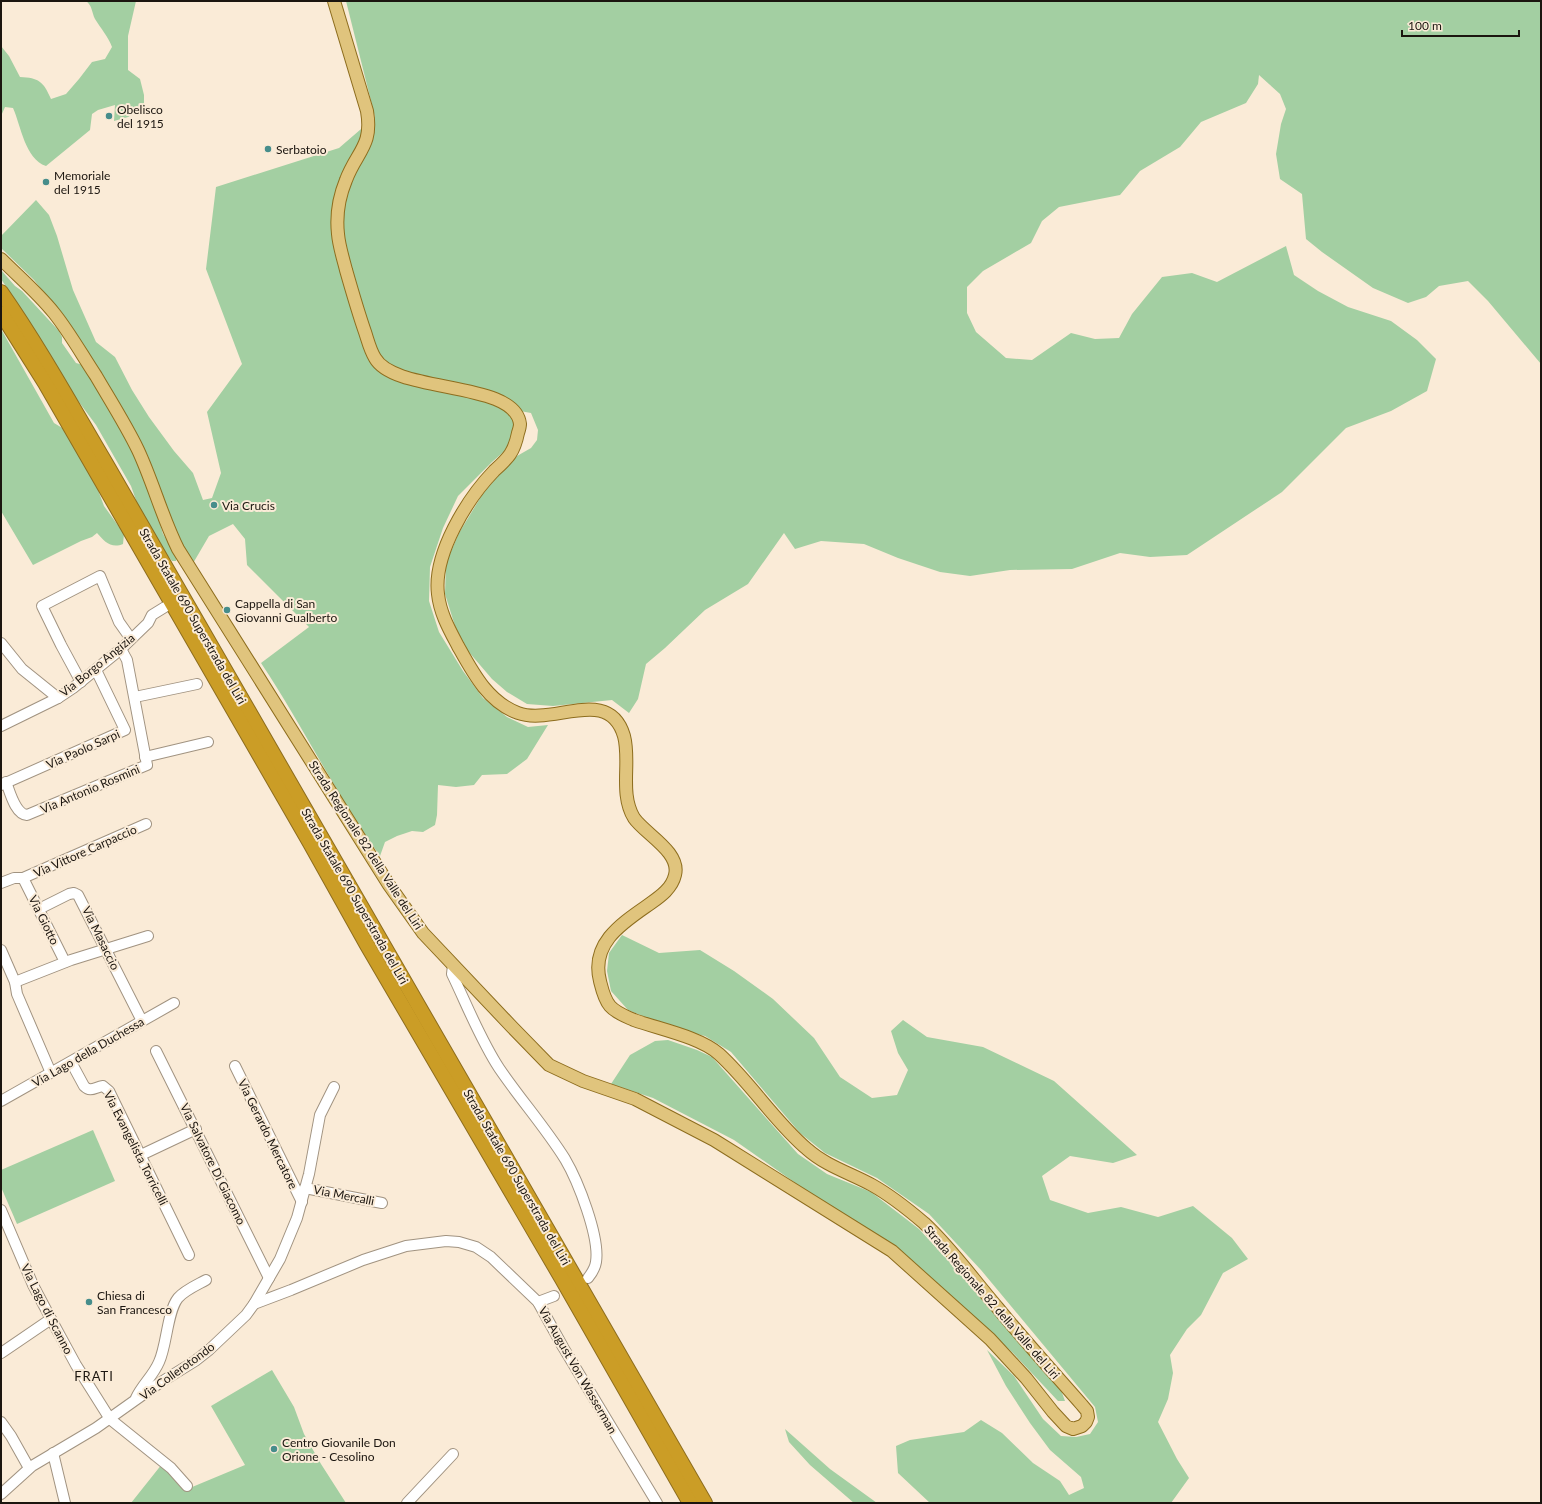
<svg xmlns="http://www.w3.org/2000/svg" width="1542" height="1504" font-family="Lato,sans-serif">
<rect width="100%" height="100%" fill="#faebd7"/>
<g fill="#a3cfa2">
<path d="M86 1H136L128 36V70L140 79 144 95V108L128 117 114 121 115 105 98 110 92 114 90 130 46 166C25 159 21 126 13 108L5 107 1 116V46L9 56 20 77C39 78 43 81 51 99L66 94 79 79 92 62 105 59 112 47C108 36 101 29 95 19 92 13 92 5 86 1Z"/>
<path d="M346 1H1541V364L1488 301 1468 281 1439 286 1426 297 1408 303 1373 288 1322 252 1306 239 1302 194 1280 179 1276 154 1281 124 1286 109 1280 94 1259 75 1258 84 1246 103 1201 122 1180 147 1140 171 1120 195 1059 207 1042 221 1031 243 983 271 967 287V313L976 332 1006 358 1032 360 1071 333 1095 339 1119 338 1132 314 1162 277 1192 273 1217 282 1286 246 1294 275 1318 291 1348 307 1391 321 1417 340 1436 359 1427 391 1391 411 1346 428 1282 492 1187 555 1150 557 1120 553 1072 569 1010 570 970 576 940 572 898 558 864 544 821 541 795 549 784 533 748 584 705 610 665 648 646 664 638 699 629 713 612 700 553 706 527 704 507 692 492 679 468 651 455 626 445 594 446 563 459 533 482 495 502 471 517 456 531 448 537 440 538 430 531 413 520 411 508 448 492 462 458 496 443 528 430 567 429 601 439 632 463 671 483 698 507 717 528 727 548 725 527 759 507 774 482 775 474 785 456 787 438 785 437 815 435 825 423 832 412 831 397 836 385 842 380 856C336 795 303 726 261 663L309 627 247 565 245 539 233 524 209 536 192 565 175 534 148 456 131 425 72 328 34 280 1 248V236L36 200 49 215 57 236 73 290 96 342 115 357 132 390 149 417 174 451 193 473 203 500 212 498 221 473 207 412 242 364 206 269 216 187 339 148 375 117Z"/>
<path d="M1 270 15 286 22 291 59 331 62 337V343L76 363 83 365 112 415 115 421 120 426 147 480 163 534 177 557 176 561H172L165 552 146 519 137 503 131 486 96 425 76 398 27 318 1 279Z"/>
<path d="M1 329 54 423 64 429 98 490 104 506 122 531 124 534 123 544C111 549 104 541 97 533L92 537 81 541 33 565 1 511Z"/>
<path d="M622 935 659 953 700 950 734 971 773 999 814 1038 840 1077 872 1098 897 1095 908 1070 898 1053 891 1031 903 1020 927 1037 983 1047 1054 1081 1137 1155 1113 1163 1070 1156 1042 1176 1050 1200 1088 1213 1121 1207 1158 1217 1193 1206 1232 1238 1248 1259 1223 1273 1201 1315 1187 1329 1170 1355 1173 1373 1168 1399 1158 1422 1177 1459 1189 1478 1171 1503H930L898 1473 896 1446 910 1440 964 1432 981 1420 1002 1433 1033 1463 1060 1481 1069 1495 1084 1488 1081 1477 1050 1450 1030 1423 1006 1386 987 1350 1014 1376 1043 1419 1061 1436 1076 1437 1090 1434 1098 1422 1095 1407 981 1270 929 1214 877 1178 825 1153 800 1133 731 1052 705 1036 672 1028 628 1010 611 991 607 971 609 953Z"/>
<path d="M668 1040 697 1050 712 1057 798 1154 827 1174 871 1192 919 1229 984 1299 1061 1390 1065 1401H1058L1013 1353 891 1243 804 1189 734 1140 653 1098 611 1084 630 1055 655 1041Z"/>
<path d="M93 1130 115 1181 17 1224 1 1187V1170Z"/>
<path d="M272 1370 294 1407 304 1434 321 1464 346 1503H131L162 1464 185 1490 245 1465 211 1406Z"/>
<path d="M785 1429 830 1469 877 1503H854L810 1465 789 1442Z"/>
</g>
<g fill="none" stroke-linecap="round" stroke-linejoin="round">
<defs>
<g id="minor">
<path d="M1 643 22 669 58 698"/>
<path d="M81 682 61 645 42 606 100 576 119 622 131 639"/>
<path d="M135 697 197 684"/>
<path d="M1 726 58 698 73 688 121 649 148 623 152 615 165 607"/>
<path d="M145 757 208 742"/>
<path d="M6 782C10 792 15 814 27 815L147 765 127 660 121 649"/>
<path d="M1 785 125 730 96 670"/>
<path d="M23 878 65 962"/>
<path d="M1 883 14 878H23L146 824"/>
<path d="M39 909 69 894 74 893 78 895 142 1021"/>
<path d="M1 950 15 982 17 994 51 1073"/>
<path d="M453 965 452 974C467 1005 480 1039 499 1068 520 1099 545 1127 565 1159 578 1181 600 1237 596 1262 595 1269 592 1273 588 1278"/>
<path d="M15 982 71 960 148 936"/>
<path d="M156 1051 269 1278"/>
<path d="M71 1062 84 1086C91 1093 95 1087 103 1086L109 1091 189 1255"/>
<path d="M235 1066 302 1202"/>
<path d="M1 1101 174 1003"/>
<path d="M141 1155 196 1129"/>
<path d="M305 1188 382 1203"/>
<path d="M1 1210 33 1285 51 1319 76 1365 110 1419 171 1468 187 1486"/>
<path d="M538 1302 554 1296"/>
<path d="M254 1304 291 1290 363 1260 406 1246 446 1241 459 1242 476 1247 491 1257 538 1302 563 1347 657 1503"/>
<path d="M1 1353 51 1319"/>
<path d="M136 1398C142 1385 153 1376 159 1362 167 1345 167 1312 178 1298 185 1290 197 1285 206 1280"/>
<path d="M1 1422 11 1436 29 1468"/>
<path d="M53 1453 65 1503"/>
<path d="M1 1494 32 1466 96 1428 158 1384 195 1361 209 1350 246 1315 254 1304 280 1259 297 1218 309 1174 320 1115 334 1087"/>
<path d="M407 1503 453 1454"/>
</g>
<path id="major" d="M1 259C19 277 38 293 54 313 70 333 82 355 96 376 110 400 126 425 138 450 153 482 162 517 178 549L389 885 423 933 512 1027 549 1065 583 1081 635 1099 714 1140 892 1251 990 1339 1026 1378 1053 1412 1066 1426 1073 1429 1082 1426 1086 1422 1088 1417 1087 1411 1082 1405C1053 1372 1024 1340 997 1307 973 1279 951 1248 924 1223 910 1211 888 1194 872 1185 850 1173 826 1166 807 1149 774 1121 751 1083 719 1054 700 1037 659 1029 634 1020 625 1016 616 1013 610 1006 604 999 602 989 600 981 590 942 624 922 651 903 661 896 672 888 675 875 681 852 645 834 634 818 619 793 631 762 624 736 609 685 553 726 518 713 488 702 473 673 458 646 449 629 440 613 438 594 433 554 467 499 494 471 508 458 514 453 518 433 519 430 520 427 520 424 515 380 395 394 375 358 370 350 368 341 365 332 358 312 352 291 346 270 343 258 339 246 338 234 336 216 339 197 346 180 357 151 373 146 367 111L334 1"/>
<g id="highway">
<path d="M1 292C40 348 73 408 108 467L705 1503"/>
<path d="M1 313 45 383 310 843 367 945 562 1279 690 1503"/>
</g>
</defs>
<use href="#minor" stroke="#a19381" stroke-width="12"/>
<use href="#major" stroke="#8d6d1e" stroke-width="14"/>
<use href="#highway" stroke="#8d6d1e" stroke-width="16"/>
<use href="#minor" stroke="#fff" stroke-width="10"/>
<use href="#major" stroke="#e0c47d" stroke-width="12"/>
<use href="#highway" stroke="#cb9d26" stroke-width="14"/>
</g>
<g fill="#468d8b" stroke="#faebd7" stroke-width="1.5">
<circle cx="109" cy="116" r="4"/>
<circle cx="268" cy="149" r="4"/>
<circle cx="46" cy="182" r="4"/>
<circle cx="214" cy="505" r="4"/>
<circle cx="227" cy="610" r="4"/>
<circle cx="89" cy="1302" r="4"/>
<circle cx="274" cy="1449" r="4"/>
</g>
<g text-anchor="middle" dominant-baseline="central" stroke-width="4" stroke-linejoin="round" paint-order="stroke">
<g font-size="12" fill="#1b150f" stroke="#faebd7" text-anchor="start">
<text x="117" y="109">Obelisco<tspan x="117" dy="14">del 1915</tspan></text>
<text x="276" y="149">Serbatoio</text>
<text x="54" y="175">Memoriale<tspan x="54" dy="14">del 1915</tspan></text>
<text x="222" y="505">Via Crucis</text>
<text x="235" y="603">Cappella di San<tspan x="235" dy="14">Giovanni Gualberto</tspan></text>
<text x="97" y="1295">Chiesa di<tspan x="97" dy="14">San Francesco</tspan></text>
<text x="282" y="1442">Centro Giovanile Don<tspan x="282" dy="14">Orione - Cesolino</tspan></text>
</g>
<g font-size="12" fill="#1b150f" stroke="#faebd7">
<text transform="translate(193 616) rotate(60)">Strada Statale 690 Superstrada del Liri</text>
<text transform="translate(97 665) rotate(-39)">Via Borgo Angizia</text>
<text transform="translate(83 749) rotate(-24)">Via Paolo Sarpi</text>
<text transform="translate(90 789) rotate(-23)">Via Antonio Rosmini</text>
<text transform="translate(366 845) rotate(57)">Strada Regionale 82 della Valle del Liri</text>
<text transform="translate(85 851) rotate(-24)">Via Vittore Carpaccio</text>
<text transform="translate(355 896) rotate(60)">Strada Statale 690 Superstrada del Liri</text>
<text transform="translate(44 920) rotate(64)">Via Giotto</text>
<text transform="translate(101 938) rotate(64)">Via Masaccio</text>
<text transform="translate(88 1052) rotate(-30)">Via Lago della Duchessa</text>
<text transform="translate(268 1134) rotate(64)">Via Gerardo Mercatore</text>
<text transform="translate(136 1148) rotate(63)">Via Evangelista Torricelli</text>
<text transform="translate(213 1164) rotate(64)">Via Salvatore Di Giacomo</text>
<text transform="translate(517 1177) rotate(60)">Strada Statale 690 Superstrada del Liri</text>
<text transform="translate(344 1195) rotate(11)">Via Mercalli</text>
<text transform="translate(992 1302) rotate(49)">Strada Regionale 82 della Valle del Liri</text>
<text transform="translate(47 1309) rotate(63)">Via Lago di Scanno</text>
<text transform="translate(578 1370) rotate(60)">Via August Von Wasserman</text>
<text transform="translate(177 1371) rotate(-36)">Via Collerotondo</text>
</g>
<g font-size="13" letter-spacing="1" fill="#1b150f" stroke="#faebd7">
<text x="94" y="1376">FRATI</text>
</g>
</g>
<rect width="1542" height="1504" fill="none" stroke="#1b150f" stroke-width="4"/>
<path d="M1402 30v6h117v-6" fill="none" stroke="#1b150f" stroke-width="2"/>
<text x="1408" y="30" font-size="12" fill="#1b150f" stroke="#faebd7" stroke-width="3" paint-order="stroke">100 m</text>
</svg>
